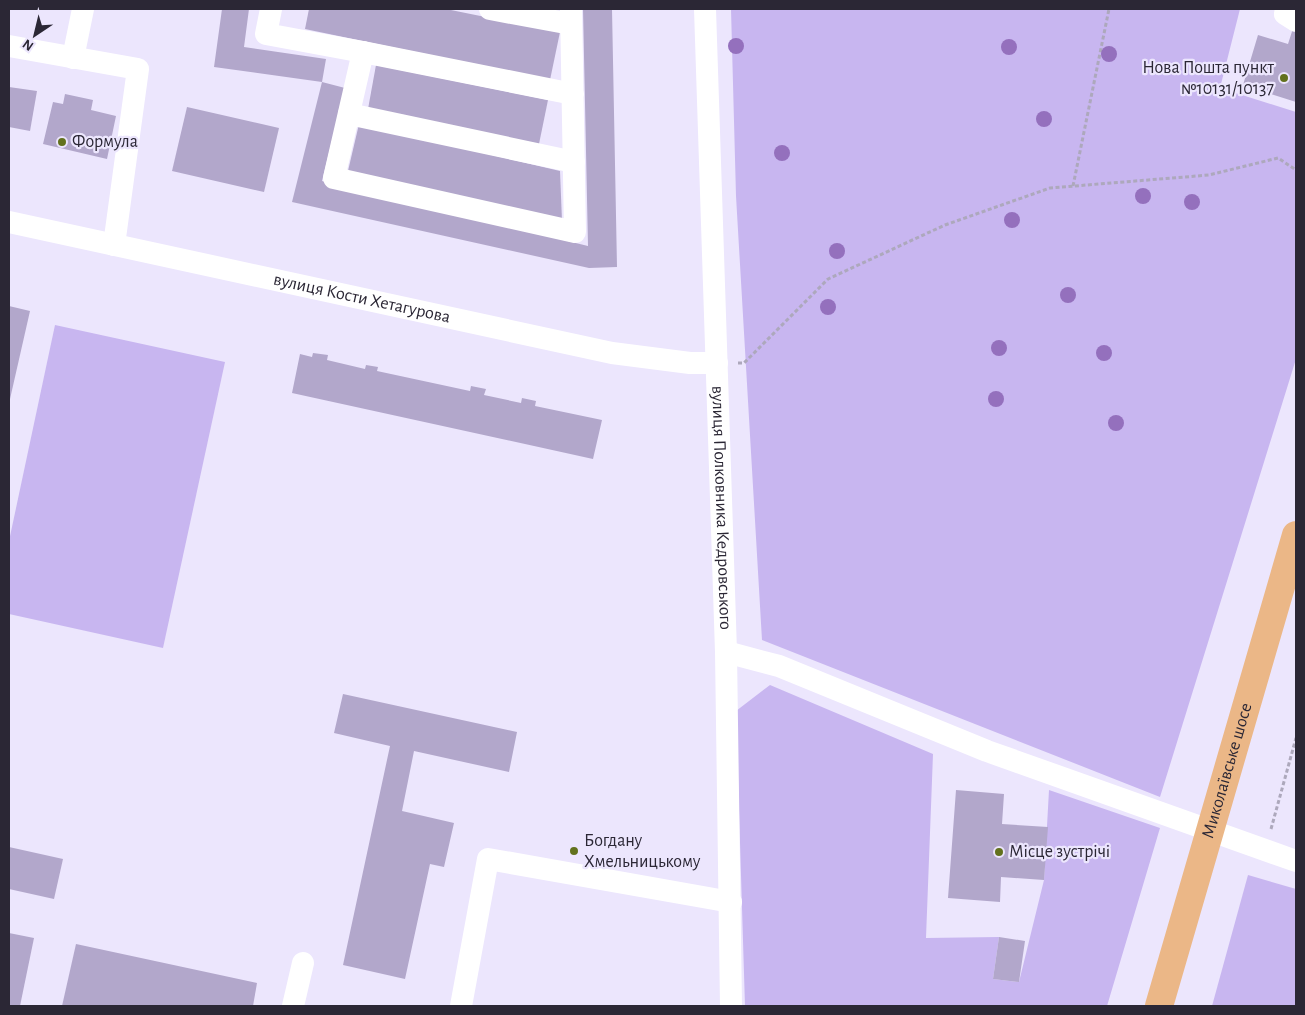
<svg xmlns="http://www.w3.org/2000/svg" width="1305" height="1015" font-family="'Alegreya Sans',sans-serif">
<rect width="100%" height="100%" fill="#ece6fd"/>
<g fill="#c8b6f0">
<path d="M731 9H1240L1220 88 1296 112V359L1160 797 762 640 736 196Z"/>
<path d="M55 325 225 362 163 648 9 614V541Z"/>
<path d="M770 685 933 754 926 938 999 937 993 979 1019 982 1044 880 1049 790 1160 828 1107 1006H745L736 711Z"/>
<path d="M1248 875 1296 889V1006H1212Z"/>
</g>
<g fill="#b2a7cb">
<path d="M222 9H249L244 47 326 59 322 82 214 67Z"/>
<path d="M309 9H446L560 32 550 80 305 29Z"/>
<path d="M583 9H612L617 267 589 268 292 202 322 82 345 88 322 181 588 246Z"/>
<path d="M1296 19V102L1243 85 1258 35 1288 44Z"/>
<path d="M376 65 548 100 539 144 368 109Z"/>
<path d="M9 87 37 91 30 131 9 127Z"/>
<path d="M65 94 93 100 91 110 116 116 107 159 43 144 53 102 63 104Z"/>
<path d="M187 107 279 128 264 192 172 171Z"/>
<path d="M359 124 560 171 562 221 348 171Z"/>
<path d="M9 306 30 311 10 399 9 398Z"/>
<path d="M313 353 328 355 327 360 365 369 366 365 378 367 377 371 470 391 471 386 486 389 484 395 521 403 522 398 536 401 535 406 602 420 593 459 292 393 300 354 312 357Z"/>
<path d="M343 694 517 732 509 772 414 751 402 811 454 823 444 867 430 864 405 979 343 965 390 746 334 733Z"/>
<path d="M956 790 1004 794 1002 824 1048 827 1044 880 1001 877 1000 902 948 898Z"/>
<path d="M9 847 63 859 54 899 9 889Z"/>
<path d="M9 933 34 938 20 1006H9Z"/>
<path d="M999 937 1025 941 1019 982 993 979Z"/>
<path d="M76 944 257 983 253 1006H62Z"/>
</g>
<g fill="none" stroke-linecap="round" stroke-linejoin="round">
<g stroke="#ada8bc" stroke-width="3" stroke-dasharray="4 2.5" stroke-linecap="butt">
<path d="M1073 186 1109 9"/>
<path d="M738 363H744L828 279 945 225 1050 188 1209 175 1278 158 1296 170"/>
<path d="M1271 829 1296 738"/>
</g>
<g stroke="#fff" stroke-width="22">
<path d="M271 9 266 34 363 52"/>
<path d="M490 9 571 24"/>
<path d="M571 9 575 232 334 178 363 52 573 94"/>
<path id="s1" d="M705 9 726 652 731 1006"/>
<path d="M1286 9 1285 14 1296 21"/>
<path d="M9 46 138 69 114 245"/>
<path d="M73 58 83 9"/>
<path d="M349 114 574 162"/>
<path id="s2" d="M9 222 612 353 690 363H717"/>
<path d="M726 652 779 666 987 751 1296 861"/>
<path d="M293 1006 303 963"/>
<path d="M461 1006 488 859 731 902"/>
</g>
<path stroke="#ebb787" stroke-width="28" id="s3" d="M1159 1006 1296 535"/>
</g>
<g fill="#9470bd">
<circle cx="736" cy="46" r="8"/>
<circle cx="1009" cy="47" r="8"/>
<circle cx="1109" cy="54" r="8"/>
<circle cx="1044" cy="119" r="8"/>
<circle cx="782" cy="153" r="8"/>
<circle cx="1143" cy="196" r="8"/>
<circle cx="1192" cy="202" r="8"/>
<circle cx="1012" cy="220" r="8"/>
<circle cx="837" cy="251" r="8"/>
<circle cx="1068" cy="295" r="8"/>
<circle cx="828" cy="307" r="8"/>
<circle cx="999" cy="348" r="8"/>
<circle cx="1104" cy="353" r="8"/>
<circle cx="996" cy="399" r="8"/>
<circle cx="1116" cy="423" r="8"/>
</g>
<g fill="#62711d" stroke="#ece6fd" stroke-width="2">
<circle cx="1284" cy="78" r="5"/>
<circle cx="62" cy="142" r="5"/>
<circle cx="574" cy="851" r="5"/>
<circle cx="999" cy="852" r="5"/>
</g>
<g text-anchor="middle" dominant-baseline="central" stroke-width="4.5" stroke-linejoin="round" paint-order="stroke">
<g font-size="18" fill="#2b2735" stroke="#ece6fd" text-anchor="start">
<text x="1274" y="68" text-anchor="end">Нова Пошта пункт<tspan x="1274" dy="21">№10131/10137</tspan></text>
<text x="72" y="142">Формула</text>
<text x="584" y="841">Богдану<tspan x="584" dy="21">Хмельницькому</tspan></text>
<text x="1009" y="852">Місце зустрічі</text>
</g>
<g font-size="18" fill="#2b2735" stroke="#ece6fd">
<text stroke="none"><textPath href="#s2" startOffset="361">вулиця Кости Хетагурова</textPath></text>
<text stroke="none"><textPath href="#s1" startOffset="499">вулиця Полковника Кедровського</textPath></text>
<text stroke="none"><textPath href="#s3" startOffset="245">Миколаївське шосе</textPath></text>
</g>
</g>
<rect width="1305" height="1015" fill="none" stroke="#2b2735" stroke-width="20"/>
<g transform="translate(35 35) rotate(215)" stroke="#ece6fd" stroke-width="4" paint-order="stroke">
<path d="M0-4L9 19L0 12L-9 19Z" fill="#2b2735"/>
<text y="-8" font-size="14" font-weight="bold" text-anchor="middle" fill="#2b2735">N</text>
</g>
</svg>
